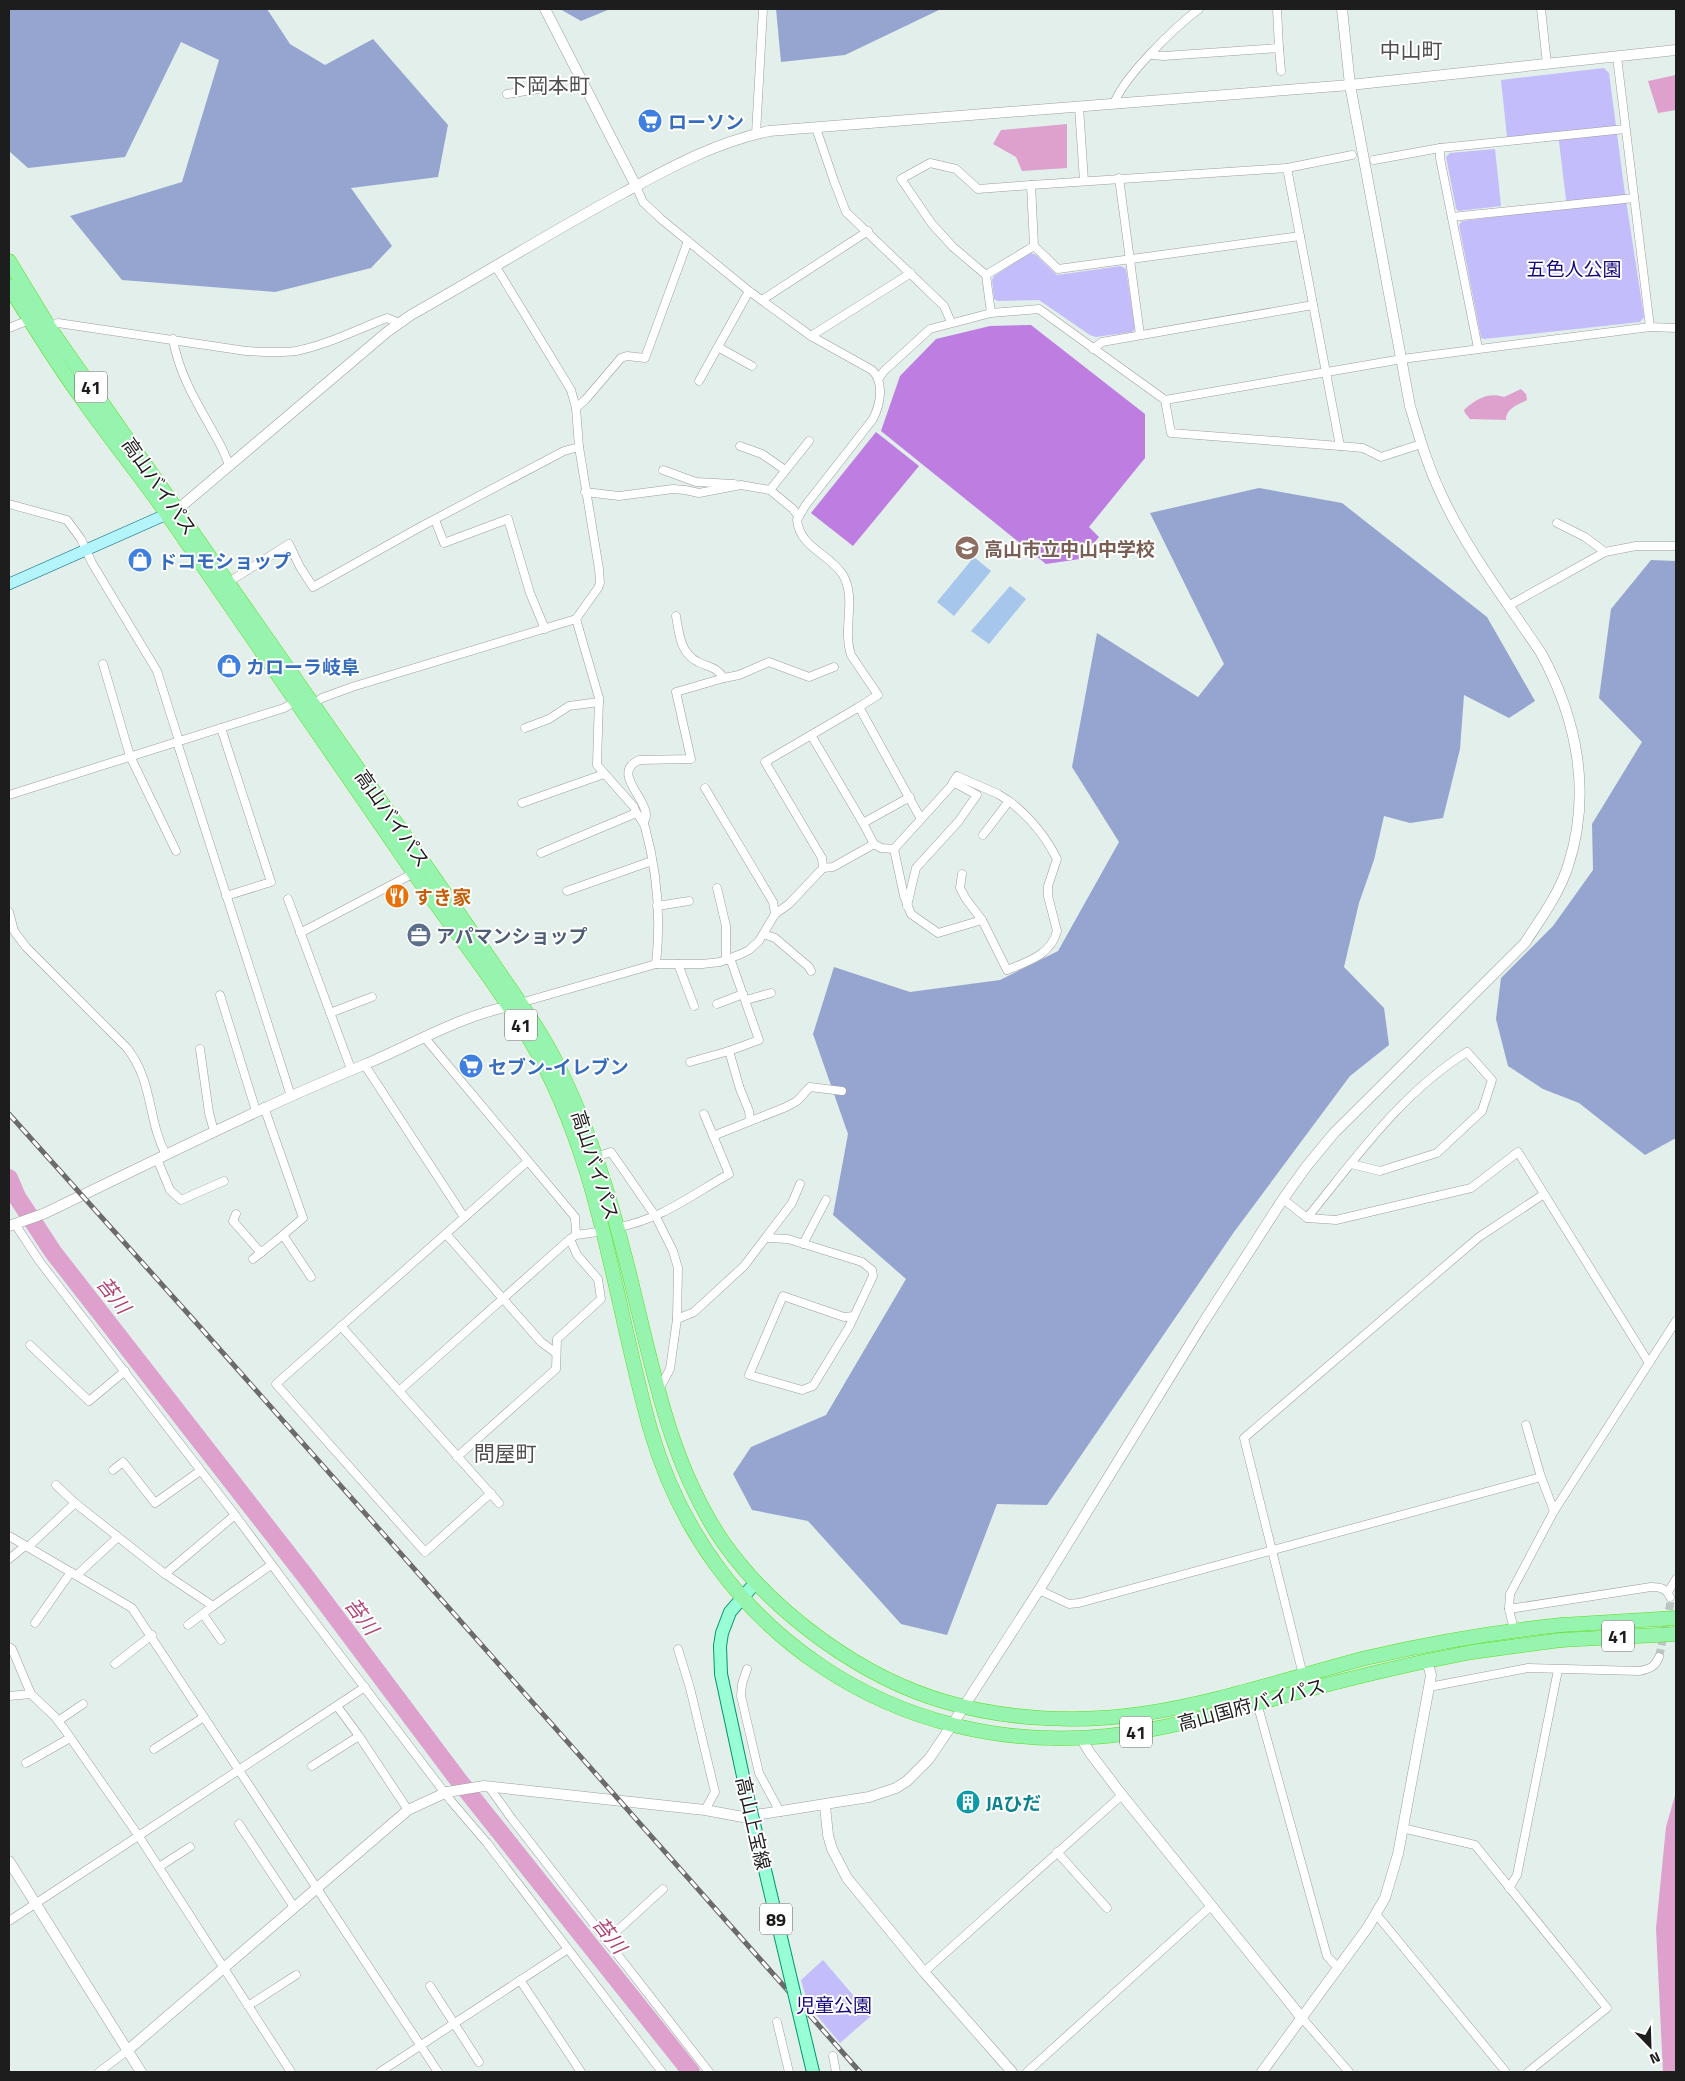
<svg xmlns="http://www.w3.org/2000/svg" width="1685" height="2081" font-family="'Titillium Web','Noto Sans JP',sans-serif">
<rect width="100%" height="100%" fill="#e2efeb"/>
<g fill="#a6c6eb">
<path d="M974 557 991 571 954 616 937 602Z"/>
<path d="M1010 586 1026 599 989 644 971 631Z"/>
</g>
<g fill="#96a5cf">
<path d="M9 9H267L290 44 325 65 373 39 448 125 438 177 351 188 392 246 371 268 275 292 122 280 70 216 182 182 219 60 181 42 125 157 28 168 9 151Z"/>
<path d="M560 9H610L581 21Z"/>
<path d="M776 9H941L845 55 781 62Z"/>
<path d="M1259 488 1342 503 1487 617 1535 701 1509 718 1464 695 1460 749 1443 818 1410 823 1384 816 1374 860 1359 903 1344 967 1384 1008 1389 1045 1350 1076 1234 1232 1047 1505 997 1504 947 1635 901 1624 808 1521 752 1510 733 1474 751 1447 826 1415 906 1279 833 1215 848 1134 813 1034 834 967 910 992 1000 980 1058 951 1119 842 1072 767 1097 633 1198 697 1224 664 1150 513Z"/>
<path d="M1651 560 1676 561V1138L1645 1155 1579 1103 1543 1089 1508 1066 1496 1019 1501 978 1553 926 1593 870 1592 824 1642 742 1599 698 1611 609Z"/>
</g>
<g fill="#c4bdfb">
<path d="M1604 68 1609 73 1624 187 1644 317 1640 322 1484 339 1481 338 1459 225 1462 221 1567 208 1558 133 1507 137 1501 80Z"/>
<path d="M1495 149 1501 206 1458 211 1456 208 1446 157 1450 153Z"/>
<path d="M1031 253 1036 255 1057 275 1121 266 1126 269 1135 329 1132 332 1096 337 1090 335 1039 300 998 301 994 299 992 280 994 276Z"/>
<path d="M823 1960 871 2016 840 2043 808 2005 801 1980Z"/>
</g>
<g fill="#be7ee1">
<path d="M1031 325 1145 414V458L1089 527 1099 537 1080 559 1046 564 881 431 900 376 936 339 990 326Z"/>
<path d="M876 432 919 466 853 546 811 513Z"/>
</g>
<g fill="#dea1ce">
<path d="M1676 75V110L1658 113 1648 81Z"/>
<path d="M1067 124V168L1022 171 1016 157 993 144 1001 130Z"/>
<path d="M1521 389 1526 394 1527 400C1518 405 1506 408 1506 420L1470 419 1465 413 1464 410C1476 399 1488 392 1504 397Z"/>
<path d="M1676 1792V2072H1663L1656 1928 1666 1827Z"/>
</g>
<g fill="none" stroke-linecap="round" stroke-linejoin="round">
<path stroke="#dea1ce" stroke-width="18" d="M9 1178 17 1197 53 1252 306 1577 456 1777 691 2072"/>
<path stroke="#bbc5c2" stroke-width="8" stroke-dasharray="8 4" stroke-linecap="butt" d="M1659 1657 1670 1605V1597"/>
<defs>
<g id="minor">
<path d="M1541 9 1547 64"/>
<path d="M1279 48 1281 71"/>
<path d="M1151 55 1164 56 1279 48 1277 9"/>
<path d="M1617 57 1650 327"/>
<path d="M507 94 544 88"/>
<path d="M1114 104C1123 77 1175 27 1199 9"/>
<path d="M1079 107 1084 181"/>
<path d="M816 128 834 181 846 212 944 306 951 322"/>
<path d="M756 134 763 9"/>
<path d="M1374 160 1440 148"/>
<path d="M1287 168 1352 155"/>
<path d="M1119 178 1140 335"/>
<path d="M636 186 643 202 661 219 749 291 811 336 872 370C885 383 880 405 873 419L805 506 797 520C800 548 830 554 843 575 857 600 842 628 851 655L878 695 859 707"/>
<path d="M1452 217 1634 198"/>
<path d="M1034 246 1058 269 1300 236"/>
<path d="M986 275 953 247 932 224 901 179 930 163 956 169 978 189 1031 185"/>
<path d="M762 300 868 231"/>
<path d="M49 327 58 323 246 351C263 352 279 353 296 351 327 345 358 329 387 318L399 323"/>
<path d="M9 328 29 320"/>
<path d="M811 336 911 273"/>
<path d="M173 339C178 371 195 400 211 428 218 441 225 451 229 466"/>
<path d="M718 347 752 366"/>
<path d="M1478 348 1440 158V148L1625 129"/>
<path d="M1093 349 1102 342 1313 305"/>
<path d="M878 379 884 371 930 329 991 313 1039 309 1165 400 1171 433 1340 446 1287 168 1031 185 1034 246 986 275 991 313"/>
<path d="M699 381 749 291"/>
<path d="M1165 400 1402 359 1650 327 1676 328"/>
<path d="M576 408 586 399 621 358 627 356 645 358 688 241"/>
<path d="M740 446 762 454 785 470"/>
<path d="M1340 446 1363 448 1381 457 1415 446"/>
<path d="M663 470 696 482 734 484"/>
<path d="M770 490 809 441"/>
<path d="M585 492 619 496 673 489 685 490 699 493 741 485 770 490 793 509 798 516"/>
<path d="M9 504 67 520 81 539 92 563 157 671 179 741"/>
<path d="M435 520 444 543 508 519 530 593 545 629"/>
<path d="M1557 523 1585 537 1605 552"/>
<path d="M235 578 289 544 300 567 313 587 422 526 564 451 579 447"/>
<path d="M1510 605 1605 552 1636 546H1676"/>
<path d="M576 619 599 698 597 765 634 807C636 814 642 819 645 827 657 871 661 919 656 964"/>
<path d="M103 664 130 756 176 851"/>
<path d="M724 678 739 675 769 662 809 677 834 667"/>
<path d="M313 704 322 698 352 687 576 619 598 588 600 583 599 569 579 447 576 408 571 390 496 267"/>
<path d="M221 728 271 882 226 896"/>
<path d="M525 728 549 719 569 706 599 702"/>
<path d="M811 735 863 823"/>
<path d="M177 742 291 1096"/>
<path d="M705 788 773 902 775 914"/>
<path d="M9 795 284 708 295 702"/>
<path d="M522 803 604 774"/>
<path d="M644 823C644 821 646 818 646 816 647 798 611 773 639 760L691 759 676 692 724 678C715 666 711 668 698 662 680 653 679 633 676 616"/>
<path d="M874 844 863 823 910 797"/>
<path d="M894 849 904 896 911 914 938 933 982 920"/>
<path d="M541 853 636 813"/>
<path d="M823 868 833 867 874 844 881 848 894 849 951 786 957 776 998 794 1009 801"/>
<path d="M962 874 960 888 966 899 982 920 1007 970C1027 962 1051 955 1057 931L1048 896V886L1057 859C1045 835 1030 817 1009 801L983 835"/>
<path d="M717 888 726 926V960"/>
<path d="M567 891 652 861"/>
<path d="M288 899 351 1069"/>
<path d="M657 906 689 901"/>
<path d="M907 906 916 868 958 822 977 795 953 782"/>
<path d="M9 912 14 931 26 947 127 1048C154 1083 147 1119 166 1155"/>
<path d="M300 933 414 873"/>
<path d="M764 934 775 938 809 967 811 971"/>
<path d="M730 958 759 1040 729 1051 740 1089 749 1111 750 1120"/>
<path d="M678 964 694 1006"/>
<path d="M220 995 256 1111"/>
<path d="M746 1000 771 993"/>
<path d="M520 1003 656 964H702L720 962 741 954 749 950 759 941 775 914 789 904 823 868 822 858 765 762 859 707 921 819"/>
<path d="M717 1004 743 994"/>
<path d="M330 1013 372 997"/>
<path d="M425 1038 575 1217 576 1235"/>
<path d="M200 1049 209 1113 214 1131"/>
<path d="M690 1062 729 1051"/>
<path d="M364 1064 464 1217"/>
<path d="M264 1107 303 1218 283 1235 311 1277"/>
<path d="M713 1136 786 1107 797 1101 810 1087 842 1091"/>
<path d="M595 1157 611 1152 656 1217 673 1251 678 1268 677 1319 670 1369 658 1391"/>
<path d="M157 1159 170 1190 181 1200 224 1181"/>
<path d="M1283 1199 1307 1218 1336 1220 1471 1188 1518 1152 1649 1363"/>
<path d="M236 1214 233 1221 261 1253"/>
<path d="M1307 1218C1355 1159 1401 1093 1467 1052L1492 1080 1482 1111 1437 1153 1380 1171 1351 1164"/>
<path d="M15 1224 40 1262 235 1515 295 1596 451 1801 487 1843 662 2072"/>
<path d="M616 1228C664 1218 688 1197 729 1174L704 1114"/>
<path d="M446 1234 541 1342 556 1353"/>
<path d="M767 1238 788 1239 862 1262 872 1270 873 1276 849 1327 813 1386 802 1390 749 1375 783 1296 844 1317 854 1316"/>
<path d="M803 1244 826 1200"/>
<path d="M253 1259 283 1235"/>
<path d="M677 1319 694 1312 744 1266 792 1203 800 1184"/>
<path d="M341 1326 499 1503"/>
<path d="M30 1345 89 1401 125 1371"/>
<path d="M399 1391 570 1239 576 1235 605 1231"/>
<path d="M1526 1425 1541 1477 1554 1511"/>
<path d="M457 1457 556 1369 557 1339 601 1299 598 1279 577 1255 570 1239"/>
<path d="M113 1470 123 1462 155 1503 200 1471"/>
<path d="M56 1485 75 1503"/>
<path d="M491 1493 425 1552 276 1384 528 1161"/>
<path d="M9 1536 132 1608 438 2072"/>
<path d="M28 1547 75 1503 165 1574 213 1606 271 1565"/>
<path d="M9 1559 25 1546"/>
<path d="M165 1574 235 1515"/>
<path d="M77 1575 118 1537"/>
<path d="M1039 1590 1069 1604 1079 1603 1541 1477"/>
<path d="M1668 1592 1676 1579"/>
<path d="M1509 1609 1651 1587C1660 1587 1666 1588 1670 1597"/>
<path d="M203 1614 221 1640"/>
<path d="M35 1623 71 1572"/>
<path d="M188 1625 213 1606"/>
<path d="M1514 1630 1509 1609 1510 1594 1554 1511 1676 1321"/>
<path d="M9 1647 12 1649 31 1694 55 1717 65 1730 138 1835 291 2072"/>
<path d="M678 1649 690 1688 715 1792 705 1810"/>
<path d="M115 1664 152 1635"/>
<path d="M747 1669 742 1684 741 1696 759 1773 780 1812"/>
<path d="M1303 1675 1244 1438 1479 1237 1544 1194"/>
<path d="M1429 1687 1528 1668 1639 1671C1650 1669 1655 1667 1659 1657"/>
<path d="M9 1696 31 1694"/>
<path d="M1257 1703 1327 1956 1338 1968"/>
<path d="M337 1706 359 1736 408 1810"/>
<path d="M58 1721 83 1704"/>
<path d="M154 1749 204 1717"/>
<path d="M26 1763 70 1738"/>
<path d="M312 1766 359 1736"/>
<path d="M489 1787 512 1819 709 2072"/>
<path d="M239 1824 294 1907"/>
<path d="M1402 1828 1475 1845 1607 2008 1528 2072"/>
<path d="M1057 1852 1107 1908"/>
<path d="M159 1867 190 1847"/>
<path d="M1509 1888 1517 1875 1558 1670"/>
<path d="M1376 1914 1506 2072"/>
<path d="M9 1921 365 1687"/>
<path d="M606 1941 663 1889"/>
<path d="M924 1972 1122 1795"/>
<path d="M520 1980 581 2072"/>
<path d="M430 1986 479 2062"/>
<path d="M248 2006 296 1975"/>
<path d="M1302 2018 1349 2072"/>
<path d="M777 2022 789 2072"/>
<path d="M833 2056 836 2072"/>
<path d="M99 2072 128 2050"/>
<path d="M380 2072 568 1949"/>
<path d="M1027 2072 1211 1906"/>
</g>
<g id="tertiary">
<path d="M545 9 636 186"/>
<path d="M177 510 387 332 411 315C482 275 551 232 623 193 671 167 714 143 769 131L1350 85 1676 50"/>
<path d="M9 1226 43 1214C150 1163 256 1109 366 1064 413 1044 465 1014 514 1005"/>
<path d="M1081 1738 1090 1753 1122 1795 1302 2018"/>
<path d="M825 1806 828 1835 832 1849 847 1878 924 1972 1012 2072"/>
<path d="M9 1861 141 2072"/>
<path d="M128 2050 408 1810 447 1792 484 1786 705 1810 743 1817 869 1797 896 1788 907 1781 929 1759 952 1725 1039 1590 1203 1323 1283 1199 1306 1167 1334 1133 1525 943C1541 918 1559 894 1568 866 1592 793 1577 719 1541 653 1507 602 1468 552 1442 496 1428 467 1419 436 1410 406L1350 85 1342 9"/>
<path d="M1262 2072 1368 1927 1385 1898 1398 1854 1429 1687 1431 1675 1427 1661"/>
</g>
<path id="secondary" d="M9 584 174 511"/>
<g id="primary">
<path d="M746 1790 721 1674 720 1646 722 1633 730 1612 756 1582"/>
<path d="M807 2047 813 2072"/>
</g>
<g id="trunk">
<path d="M9 261 49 327C158 482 266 638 375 793 415 850 455 907 494 965 515 996 539 1028 556 1062 593 1135 615 1214 634 1293 655 1379 672 1467 723 1542 773 1613 862 1678 946 1702 1008 1720 1077 1723 1141 1714 1218 1703 1292 1677 1366 1658 1431 1643 1495 1632 1561 1625"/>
<path d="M9 286C32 324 56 363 83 400 111 440 142 478 170 518 252 636 332 755 414 873 452 928 496 982 530 1040 601 1160 613 1297 650 1428 708 1632 897 1757 1107 1736 1164 1730 1219 1714 1273 1699 1324 1685 1375 1672 1427 1661L1472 1652 1561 1640"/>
</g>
</defs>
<use href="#minor" stroke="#9e9e9e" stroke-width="9"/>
<use href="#tertiary" stroke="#9e9e9e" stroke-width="11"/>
<use href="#secondary" stroke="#026677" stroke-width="12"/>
<use href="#primary" stroke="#00966a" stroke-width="14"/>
<use href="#trunk" stroke="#59de1f" stroke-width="15"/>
<use href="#minor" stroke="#fff" stroke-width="8"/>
<use href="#tertiary" stroke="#fff" stroke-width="10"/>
<use href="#secondary" stroke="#b4f5fb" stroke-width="11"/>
<use href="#primary" stroke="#98fed6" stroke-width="12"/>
<use href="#trunk" stroke="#97f4ae" stroke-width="14"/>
<defs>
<path id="rail" d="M9 1114 200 1327 860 2072"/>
</defs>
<use href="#rail" stroke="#6b6b6b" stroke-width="5"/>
<use href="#rail" stroke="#fff" stroke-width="3" stroke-dasharray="9" stroke-linecap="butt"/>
<defs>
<path id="primary-bridge" d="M746 1790 807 2047"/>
<g id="trunk-bridge">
<path d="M1561 1625 1676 1618"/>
<path d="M1561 1640 1676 1634"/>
</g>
</defs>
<use href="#primary-bridge" stroke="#00966a" stroke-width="14" stroke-linecap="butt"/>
<use href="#trunk-bridge" stroke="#59de1f" stroke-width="15" stroke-linecap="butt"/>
<use href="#primary-bridge" stroke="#98fed6" stroke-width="12"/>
<use href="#trunk-bridge" stroke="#97f4ae" stroke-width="14"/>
</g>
<defs>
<symbol id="supermarket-disc" viewBox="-11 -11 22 22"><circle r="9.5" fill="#3f7fe0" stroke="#fff"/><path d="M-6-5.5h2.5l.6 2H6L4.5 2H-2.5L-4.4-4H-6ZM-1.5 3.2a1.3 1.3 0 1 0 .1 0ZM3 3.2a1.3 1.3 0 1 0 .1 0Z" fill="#fff"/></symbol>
<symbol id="school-disc" viewBox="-11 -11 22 22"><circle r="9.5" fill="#8d6e63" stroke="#fff"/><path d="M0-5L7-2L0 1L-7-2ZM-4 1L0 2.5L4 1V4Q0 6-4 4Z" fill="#fff"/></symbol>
<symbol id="shop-disc" viewBox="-11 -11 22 22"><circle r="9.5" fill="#3f7fe0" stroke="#fff"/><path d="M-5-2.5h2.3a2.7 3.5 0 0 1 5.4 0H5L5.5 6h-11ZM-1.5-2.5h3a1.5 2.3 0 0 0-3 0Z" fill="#fff"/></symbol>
<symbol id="restaurant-disc" viewBox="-11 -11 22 22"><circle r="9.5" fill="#e8710a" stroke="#fff"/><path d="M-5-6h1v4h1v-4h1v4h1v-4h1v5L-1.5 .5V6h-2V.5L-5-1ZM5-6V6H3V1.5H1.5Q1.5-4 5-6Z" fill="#fff"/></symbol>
<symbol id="office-disc" viewBox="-11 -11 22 22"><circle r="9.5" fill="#5c6f8a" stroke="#fff"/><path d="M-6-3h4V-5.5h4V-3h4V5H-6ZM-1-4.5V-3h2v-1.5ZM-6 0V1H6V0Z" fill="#fff"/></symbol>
<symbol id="building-disc" viewBox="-11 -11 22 22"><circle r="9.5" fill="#0f9aa8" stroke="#fff"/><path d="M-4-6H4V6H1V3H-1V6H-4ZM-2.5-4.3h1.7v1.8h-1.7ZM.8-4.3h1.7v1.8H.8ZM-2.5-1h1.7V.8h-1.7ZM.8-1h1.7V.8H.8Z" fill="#fff"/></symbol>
</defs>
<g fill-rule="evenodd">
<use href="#supermarket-disc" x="636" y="107" width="28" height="28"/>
<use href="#school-disc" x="953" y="534" width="28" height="28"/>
<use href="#shop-disc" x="126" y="546" width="28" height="28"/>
<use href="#shop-disc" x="215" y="652" width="28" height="28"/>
<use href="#restaurant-disc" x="383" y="882" width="28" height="28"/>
<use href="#office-disc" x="405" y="921" width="28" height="28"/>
<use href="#supermarket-disc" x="457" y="1052" width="28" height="28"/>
<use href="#building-disc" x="954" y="1788" width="28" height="28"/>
</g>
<g text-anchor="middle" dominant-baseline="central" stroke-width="4" stroke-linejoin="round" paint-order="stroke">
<g fill="#fff" stroke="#616161" stroke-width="1">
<rect x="75" y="371.5" width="32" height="31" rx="4"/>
<rect x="505" y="1009.5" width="32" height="31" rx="4"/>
<rect x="1602" y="1620.5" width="32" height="31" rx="4"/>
<rect x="1120" y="1716.5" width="32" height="31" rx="4"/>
<rect x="760" y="1903.5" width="32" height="31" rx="4"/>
</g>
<g font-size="18" font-weight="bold" fill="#1d1d1d">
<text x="91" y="387">41</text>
<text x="521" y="1025">41</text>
<text x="1618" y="1636">41</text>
<text x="1136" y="1732">41</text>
<text x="776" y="1919">89</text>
</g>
<g font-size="19" font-weight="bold" fill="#366cbe" stroke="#fff" text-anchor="start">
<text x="668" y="121">ローソン</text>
<text x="158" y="560">ドコモショップ</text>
<text x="246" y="666">カローラ岐阜</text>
<text x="488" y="1066">セブン-イレブン</text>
</g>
<g font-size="19" fill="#16087e" stroke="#fff">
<text x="1574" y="268">五色人公園</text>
<text x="834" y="2004">児童公園</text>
</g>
<g font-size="19" fill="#1d1d1d" stroke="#fff">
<text transform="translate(160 486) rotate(55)">高山バイパス</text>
<text transform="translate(393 818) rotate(55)">高山バイパス</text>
<text transform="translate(596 1165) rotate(72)">高山バイパス</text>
<text transform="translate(1251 1704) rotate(-15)">高山国府バイパス</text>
<text transform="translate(754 1823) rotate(77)">高山上宝線</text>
</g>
<g font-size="19" font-weight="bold" fill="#785e54" stroke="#fff" text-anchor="start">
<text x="984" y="548">高山市立中山中学校</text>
</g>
<g font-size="19" font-weight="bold" fill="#c56008" stroke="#fff" text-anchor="start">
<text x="414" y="896">すき家</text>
</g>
<g font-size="19" font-weight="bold" fill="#4e5e75" stroke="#fff" text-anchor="start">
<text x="436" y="935">アパマンショップ</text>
</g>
<g font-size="19" font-weight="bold" fill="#0d838f" stroke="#fff" text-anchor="start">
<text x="986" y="1802">JAひだ</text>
</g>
<g font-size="20" font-style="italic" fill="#af4777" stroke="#fff">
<text transform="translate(114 1295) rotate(52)">苔川</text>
<text transform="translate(362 1616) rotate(53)">苔川</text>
<text transform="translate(610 1935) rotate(52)">苔川</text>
</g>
<g font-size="21" fill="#505050" stroke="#fff">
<text x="1411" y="50">中山町</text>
<text x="548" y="85">下岡本町</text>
<text x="505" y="1453">問屋町</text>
</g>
</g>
<rect width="1685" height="2081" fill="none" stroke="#1d1d1d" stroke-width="20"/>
<g transform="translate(1650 2046) rotate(157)" stroke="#ffffff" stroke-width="4" paint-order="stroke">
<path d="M0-4L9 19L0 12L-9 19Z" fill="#1d1d1d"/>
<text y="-8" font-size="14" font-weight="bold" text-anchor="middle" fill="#1d1d1d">N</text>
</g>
</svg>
